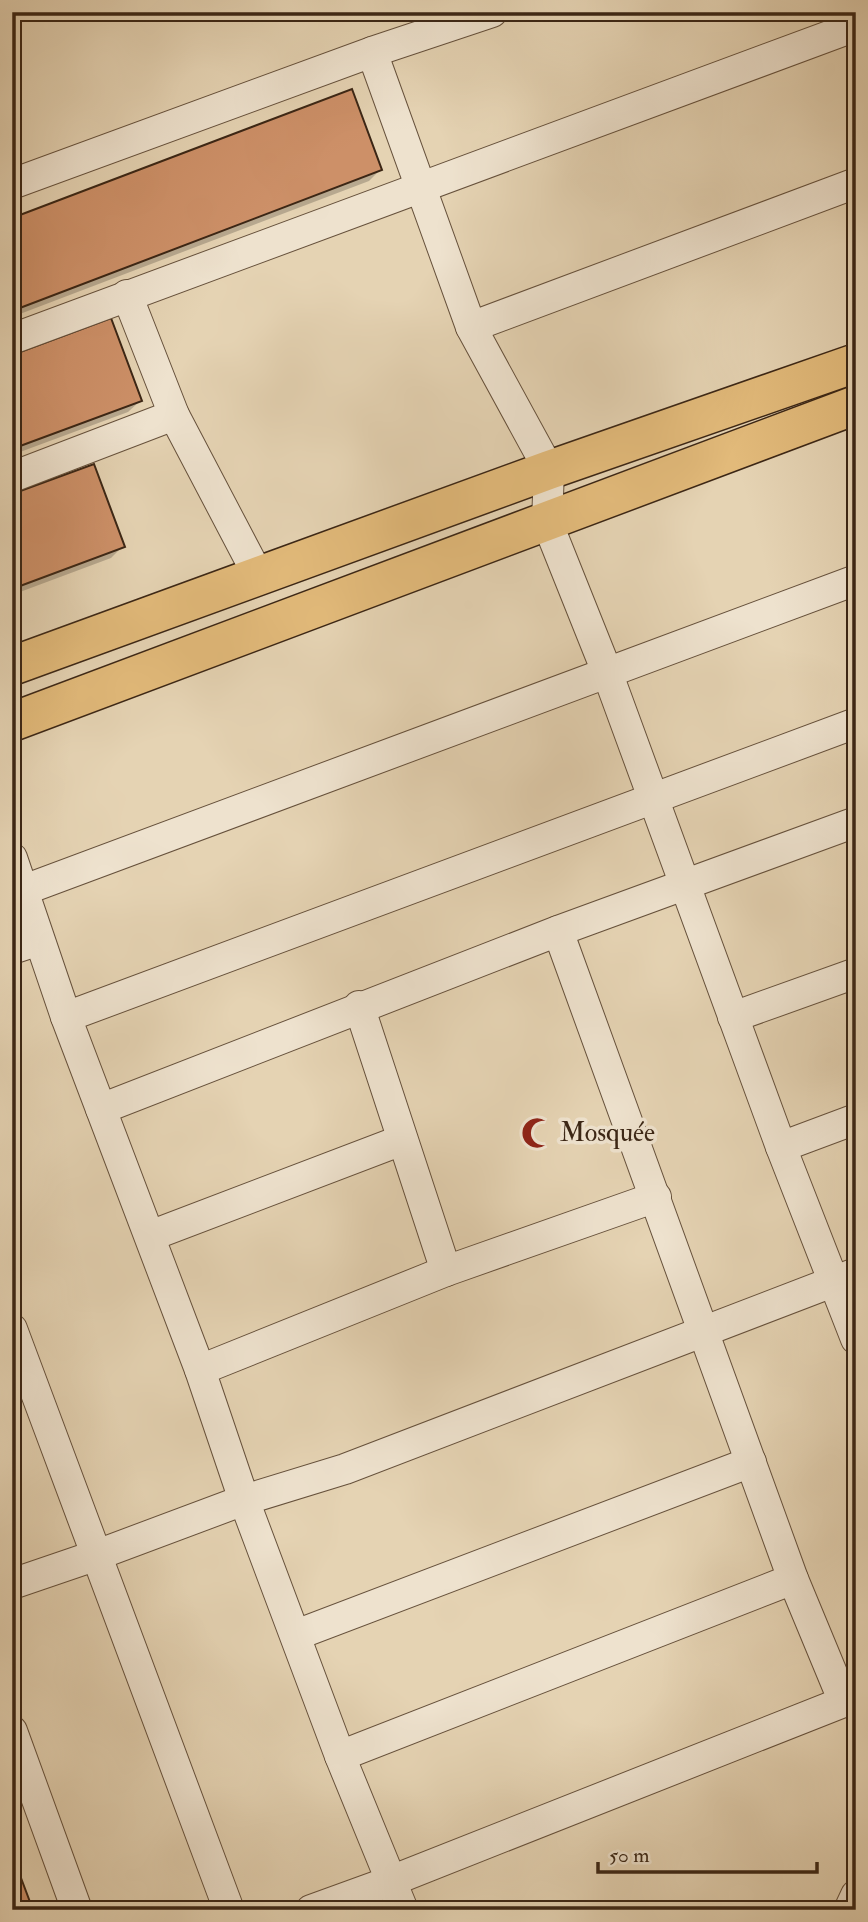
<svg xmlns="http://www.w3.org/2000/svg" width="868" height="1922" font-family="'IM FELL Double Pica',serif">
<rect width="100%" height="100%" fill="#e5d3b3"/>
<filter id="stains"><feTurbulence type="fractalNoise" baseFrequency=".00286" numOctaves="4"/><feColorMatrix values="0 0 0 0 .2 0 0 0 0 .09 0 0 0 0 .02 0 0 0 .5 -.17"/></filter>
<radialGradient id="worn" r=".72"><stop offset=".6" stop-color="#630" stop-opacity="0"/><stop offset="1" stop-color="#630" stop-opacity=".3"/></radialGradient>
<g fill="#0003">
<path d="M380 170 369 181 12 317V220Z"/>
<path d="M12 357 140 401 128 412 12 455Z"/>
<path d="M12 496 123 546 111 558 12 595Z"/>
</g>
<g fill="#cd9068" stroke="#3b2615" stroke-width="2">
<path d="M352 89 382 170 12 311V218Z"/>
<path d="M111 318 142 401 12 449V355Z"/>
<path d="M94 464 125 547 12 589V494Z"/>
<path d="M12 1854 33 1910H12Z"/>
</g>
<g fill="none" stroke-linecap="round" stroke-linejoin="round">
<defs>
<g id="minor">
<path d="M372 52 471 327 549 470 547 522 607 672 781 1147 856 1339"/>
<path d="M12 184 372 52 492 12"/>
<path d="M127 295 174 415 259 577"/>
<path d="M471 327 856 183"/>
<path d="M12 339 856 26"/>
<path d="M12 477 174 415"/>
<path d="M12 858 66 1017 200 1370 244 1500 340 1756 403 1910"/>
<path d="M24 890 856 580"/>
<path d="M558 931 793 1579 844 1702"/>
<path d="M12 949 39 940"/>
<path d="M359 1006 446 1271"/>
<path d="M66 1017 856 723"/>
<path d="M733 1017 856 973"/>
<path d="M101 1109 558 931 856 822"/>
<path d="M781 1147 856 1119"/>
<path d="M150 1236 402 1140"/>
<path d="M12 1329 229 1910"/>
<path d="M200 1370 446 1271 656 1197"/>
<path d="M12 1584 97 1555 244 1500 345 1469 856 1273"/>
<path d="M296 1635 751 1462"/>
<path d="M12 1731 77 1910"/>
<path d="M340 1756 793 1579"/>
<path d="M311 1910 391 1881 856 1697"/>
<path d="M849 1910 856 1895"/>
</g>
<g id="major">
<path d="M12 666 549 470 856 363"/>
<path d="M12 722 856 405"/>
</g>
</defs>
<use href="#minor" stroke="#66513c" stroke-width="32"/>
<use href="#major" stroke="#3b2615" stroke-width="41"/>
<use href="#minor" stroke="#eee2ce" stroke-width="30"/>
<use href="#major" stroke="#e2ba7a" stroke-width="38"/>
</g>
<defs>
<symbol id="mosque-bare" viewBox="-9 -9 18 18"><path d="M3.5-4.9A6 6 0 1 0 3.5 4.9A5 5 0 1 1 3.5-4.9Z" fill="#8f2418" stroke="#eee2ce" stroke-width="2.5" paint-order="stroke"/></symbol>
</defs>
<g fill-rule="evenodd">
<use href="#mosque-bare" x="515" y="1111" width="44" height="44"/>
</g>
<g text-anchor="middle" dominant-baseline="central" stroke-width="7" stroke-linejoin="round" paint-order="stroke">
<g font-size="26" fill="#3b2615" stroke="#eee2ce" text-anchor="start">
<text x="560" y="1133">Mosquée</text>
</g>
</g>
<rect width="868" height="1922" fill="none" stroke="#e5d3b3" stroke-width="42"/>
<rect x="14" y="14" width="840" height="1894" fill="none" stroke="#3b2615" stroke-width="3.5"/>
<rect x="21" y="21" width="826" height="1880" fill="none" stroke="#3b2615" stroke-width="2"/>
<path d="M598 1862v10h219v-10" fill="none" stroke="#3b2615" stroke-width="3.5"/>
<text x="609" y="1862" font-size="21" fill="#3b2615" stroke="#eee2ce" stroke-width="5" paint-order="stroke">50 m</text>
<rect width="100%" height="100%" filter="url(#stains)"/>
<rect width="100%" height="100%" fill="url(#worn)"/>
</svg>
